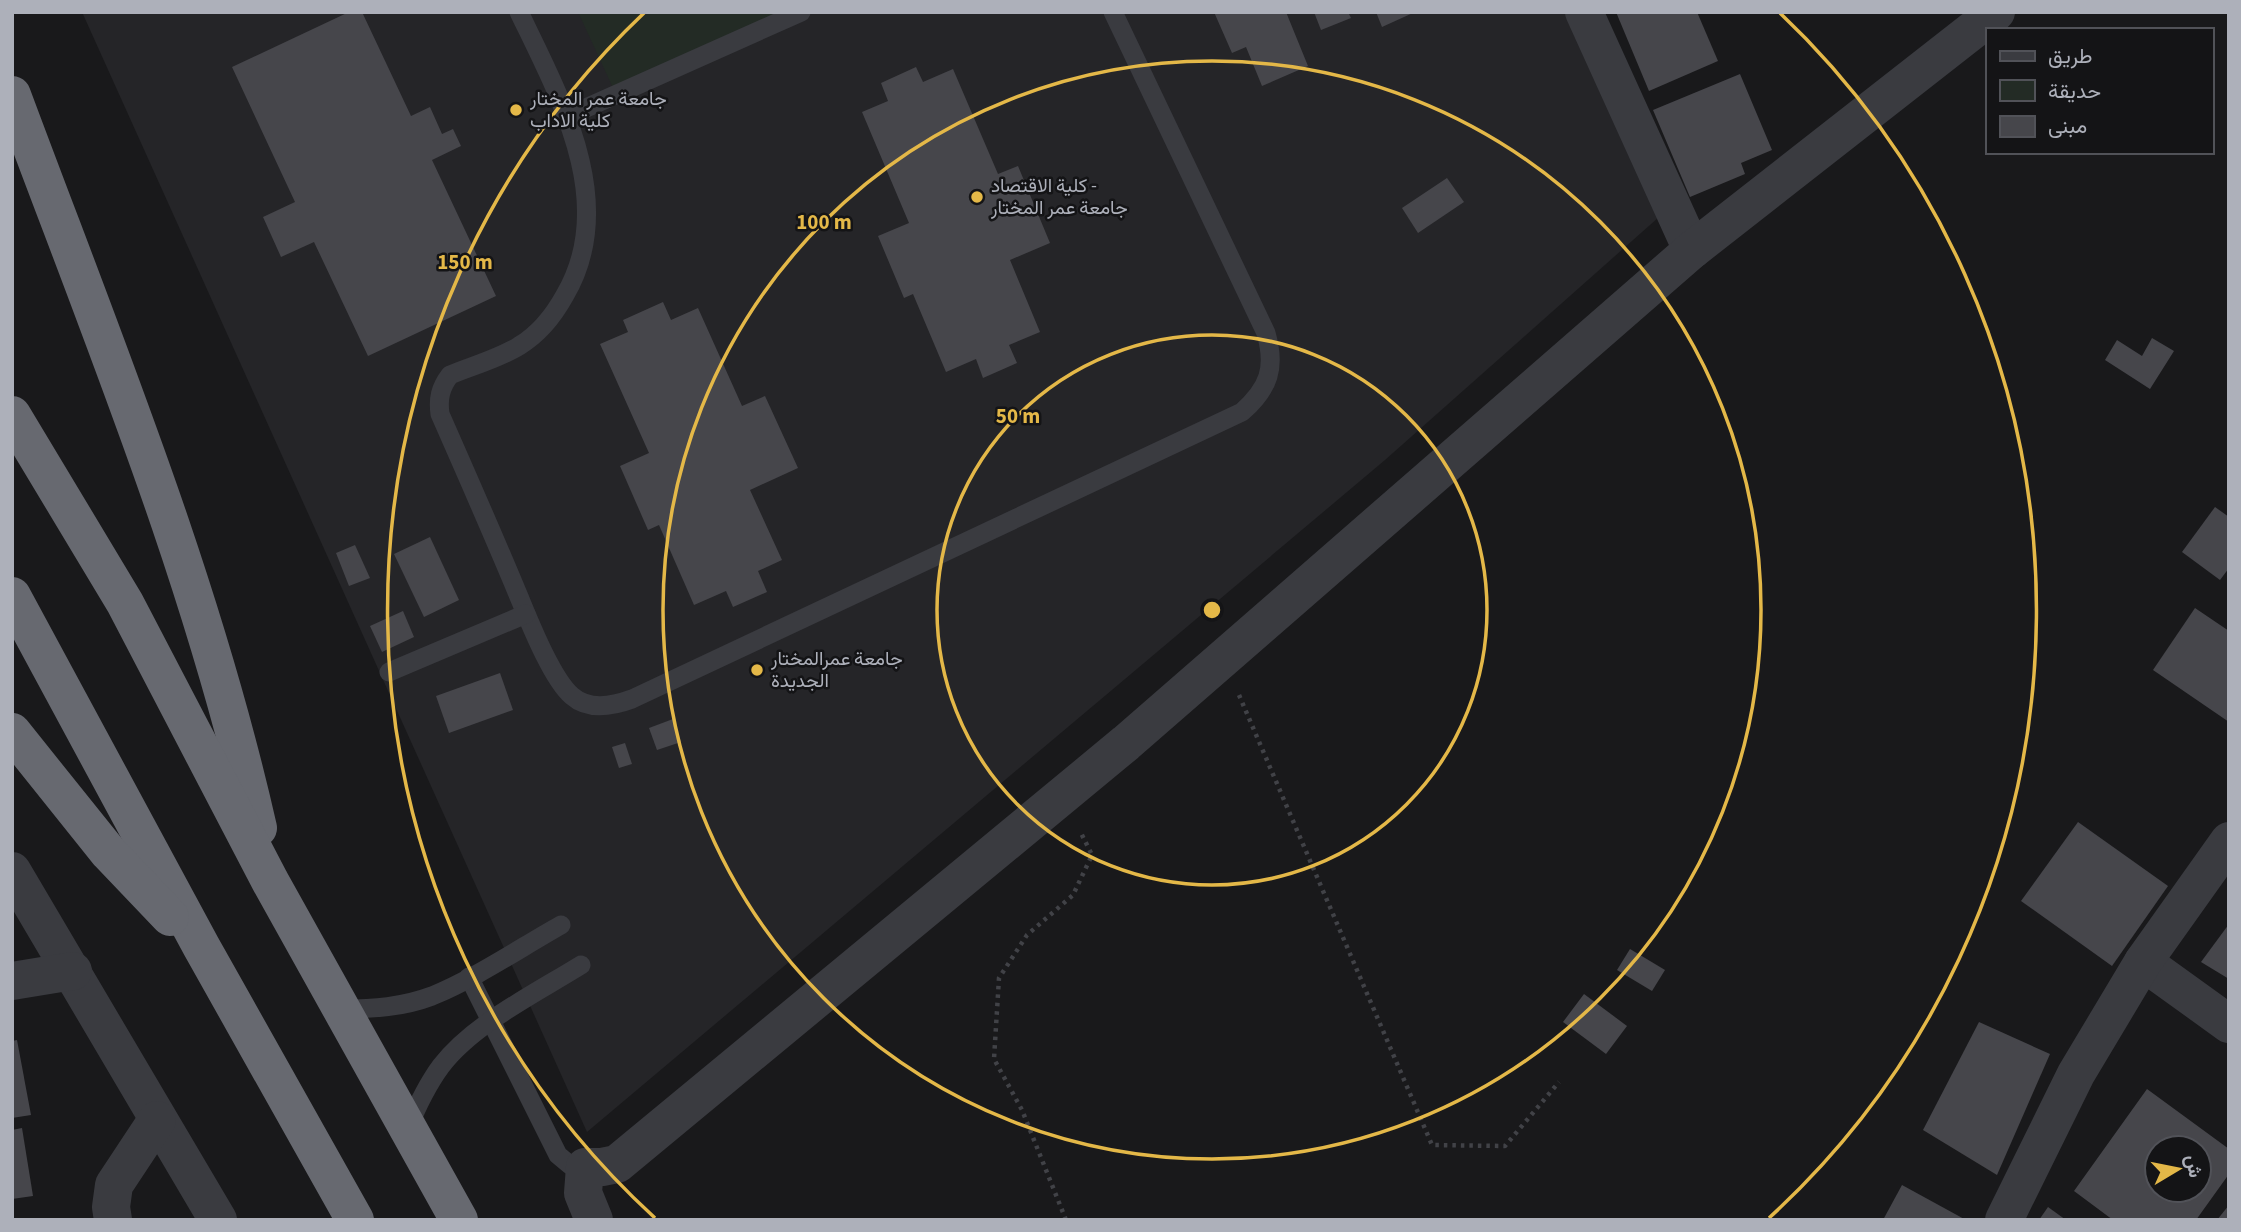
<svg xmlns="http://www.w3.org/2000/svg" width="2241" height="1232" font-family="'Source Sans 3',Vazirmatn,sans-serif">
<rect width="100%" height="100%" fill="#19191b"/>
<path fill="#252528" d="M82 12H1570L1659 217 1385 460 587 1132Z"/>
<path fill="#232b25" d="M578 12H780L614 90Z"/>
<g fill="#46464b" fill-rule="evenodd">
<path d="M349 12H362L411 116 430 107 442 134 453 129 461 146 432 160 496 296 368 356 314 242 281 257 263 217 295 202 232 67Z"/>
<path d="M1214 12H1286L1308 66 1262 86 1246 47 1232 53Z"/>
<path d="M1314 12H1348L1351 18 1321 30Z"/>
<path d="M1376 12H1415L1382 27Z"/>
<path d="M1616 12H1697L1718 61 1649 91Z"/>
<path d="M916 67 923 82 953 69 998 174 1018 166 1050 243 1010 260 1040 332 1009 345 1017 363 983 378 976 359 946 372 913 294 904 298 878 236 909 223 862 112 888 101 881 83Z"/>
<path d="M1740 74 1772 150 1741 163 1745 174 1690 197 1653 110Z"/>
<path d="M1447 178 1464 202 1418 233 1402 208Z"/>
<path d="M663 302 671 320 698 308 742 406 765 396 798 468 750 490 782 560 758 571 767 592 733 607 726 591 694 605 659 525 648 530 620 466 649 453 600 344 628 332 623 320Z"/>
<path d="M2152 338 2174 351 2150 389 2105 360 2117 340 2142 356Z"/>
<path d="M2215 507 2229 517V568L2220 580 2182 552Z"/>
<path d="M430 537 459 600 424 617 394 554Z"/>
<path d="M355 545 370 578 349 586 336 553Z"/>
<path d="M2195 608 2229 631V722L2153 670Z"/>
<path d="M403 611 414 637 382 652 370 626Z"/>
<path d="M500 673 513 710 449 733 436 696Z"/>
<path d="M673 719 681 742 657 750 649 728Z"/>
<path d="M625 743 632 764 619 768 612 747Z"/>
<path d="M2078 822 2168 886 2112 966 2021 901Z"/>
<path d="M2229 924V979L2201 962Z"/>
<path d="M1630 949 1665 970 1652 991 1617 970Z"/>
<path d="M1584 994 1627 1026 1606 1054 1563 1022Z"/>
<path d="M1979 1022 2050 1054 1997 1175 1923 1130Z"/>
<path d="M17 1040 31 1115 12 1118V1041Z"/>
<path d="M2147 1089 2229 1149V1174L2196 1220H2113L2074 1191ZM2157 1148H2199V1190H2157Z"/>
<path d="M22 1128 33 1196 12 1199V1130Z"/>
<path d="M1902 1185 1966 1220H1883Z"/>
<path d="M2229 1205V1220H2217Z"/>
<path d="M2048 1207 2066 1220H2039Z"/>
</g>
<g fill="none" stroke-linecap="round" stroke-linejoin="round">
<g stroke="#414247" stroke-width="4.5" stroke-dasharray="3.5 5" stroke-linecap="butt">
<path d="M1239 695 1432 1145 1505 1146 1559 1082"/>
<path d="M1066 1220 1022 1110 994 1059 999 978 1027 935 1073 895 1092 855 1080 831"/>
</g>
<g stroke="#3a3b40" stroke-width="19">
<path d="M519 12C560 97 619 203 565 295 554 315 539 334 519 346 500 358 472 366 450 375 440 388 438 399 440 414 466 473 492 532 517 592 528 618 551 678 572 696 589 711 613 706 632 699L1242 412C1269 388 1276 368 1266 333L1113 12"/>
<path d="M568 116 801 12"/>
<path d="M389 672 526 614"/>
<path d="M469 977 558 1155 570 1165 585 1167"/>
<path d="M342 1009C373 1009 403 1007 432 996 476 978 520 948 561 925"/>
<path d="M408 1128C417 1106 427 1085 441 1066 473 1024 536 993 581 965"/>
</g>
<g stroke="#3a3b40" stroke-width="38">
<path d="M1584 12 1692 250"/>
<path d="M12 871 218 1220"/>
<path d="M2143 962 2229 1024"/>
<path d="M12 981 73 971"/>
<path d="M113 1220 111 1207 114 1185 157 1120"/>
<path d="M594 1220 583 1193 585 1167H602L617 1164 1126 743 1692 250 1996 12"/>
<path d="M2004 1220 2076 1074 2143 962 2229 841"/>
</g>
<g stroke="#676970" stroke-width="38">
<path d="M12 95C102 337 201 576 258 828"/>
<path d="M12 415 125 603 270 881 459 1220"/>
<path d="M12 596 201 946 355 1220"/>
<path d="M12 732 109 853 170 917"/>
</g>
</g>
<g fill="none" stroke="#e4b848" stroke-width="3.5">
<circle cx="1212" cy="610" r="275"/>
<circle cx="1212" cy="610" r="549"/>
<path d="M655 1218A824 824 0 0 1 645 12M1779 12A824 824 0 0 1 1769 1218"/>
</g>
<g fill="#e4b848" stroke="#141416" stroke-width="2.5">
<circle cx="516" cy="110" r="7"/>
<circle cx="977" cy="197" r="7"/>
<circle cx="757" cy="670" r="7"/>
</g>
<g text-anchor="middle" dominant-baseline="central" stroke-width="5" stroke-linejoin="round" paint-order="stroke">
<g font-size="19" fill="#adb0ba" stroke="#141416" text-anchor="start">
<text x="530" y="99">جامعة عمر المختار<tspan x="530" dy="22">كلية الاداب</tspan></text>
<text x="991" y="186">كلية الاقتصاد -<tspan x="991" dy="22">جامعة عمر المختار</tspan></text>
<text x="771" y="659">جامعة عمرالمختار<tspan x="771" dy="22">الجديدة</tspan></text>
</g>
</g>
<circle cx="1212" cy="610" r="10" fill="#e4b848" stroke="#141416" stroke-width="3.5"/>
<g font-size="21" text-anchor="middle" font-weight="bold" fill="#e4b848" stroke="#141416" stroke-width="5" stroke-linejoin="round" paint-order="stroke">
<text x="824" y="229">100 m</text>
<text x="465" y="269">150 m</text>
<text x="1018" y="423">50 m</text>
</g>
<rect width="2241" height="1232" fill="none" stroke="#adb0ba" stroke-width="28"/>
<rect x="1986" y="28" width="228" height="126" fill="#141416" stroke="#515258" stroke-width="2"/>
<rect x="2000" y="51" width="35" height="10" fill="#3a3b40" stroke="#515258" stroke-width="2"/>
<text x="2048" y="63" font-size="21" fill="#adb0ba">طريق</text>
<rect x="2000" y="80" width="35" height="21" fill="#232b25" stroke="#515258" stroke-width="2"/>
<text x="2048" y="98" font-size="21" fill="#adb0ba">حديقة</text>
<rect x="2000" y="116" width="35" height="21" fill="#46464b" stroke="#515258" stroke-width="2"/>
<text x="2048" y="133" font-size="21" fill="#adb0ba">مبنى</text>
<g transform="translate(2178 1169) rotate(80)"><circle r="33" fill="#141416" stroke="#515258" stroke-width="2"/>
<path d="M0-5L12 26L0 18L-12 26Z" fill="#e4b848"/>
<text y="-10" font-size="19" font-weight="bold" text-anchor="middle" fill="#adb0ba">ش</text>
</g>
</svg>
